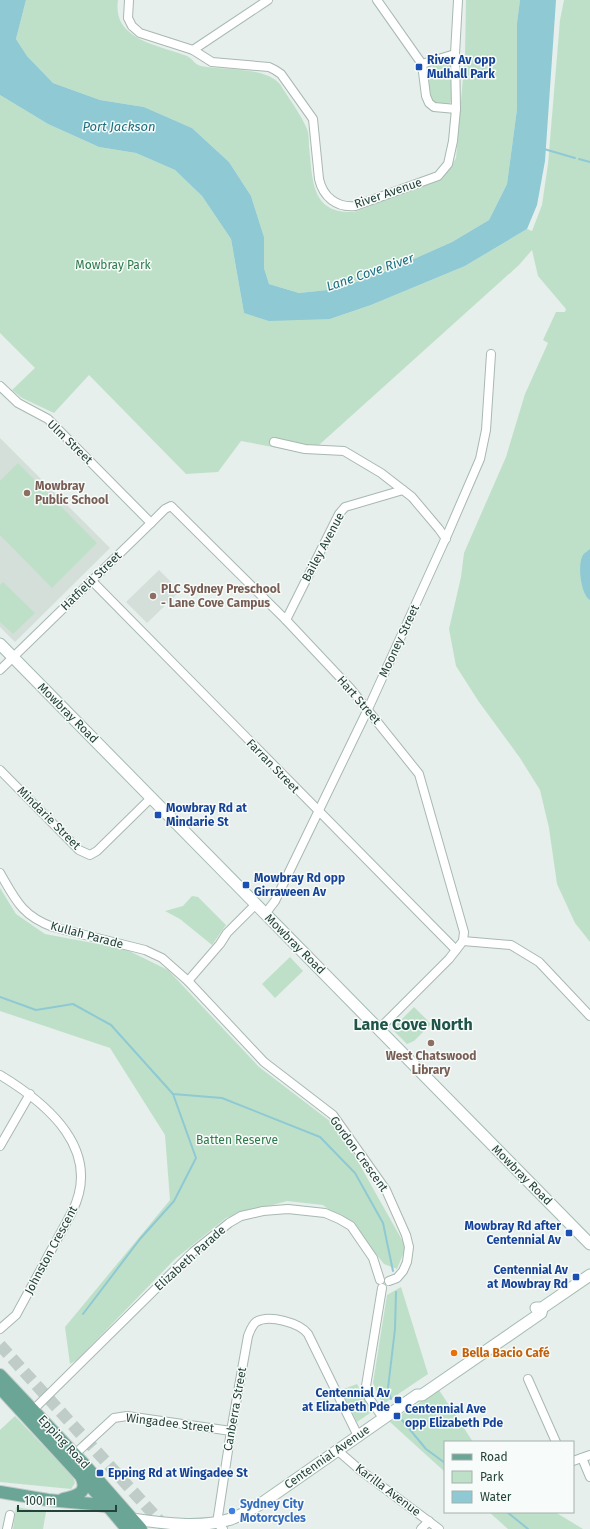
<svg xmlns="http://www.w3.org/2000/svg" width="590" height="1529" font-family="'Fira Sans',sans-serif">
<rect width="100%" height="100%" fill="#e6efeb"/>
<g fill="#d4dfda">
<path d="M0 438 110 548 15 642 0 627Z"/>
<path d="M159 570 180 591 147 623 126 602Z"/>
</g>
<g fill="#bfe0c8">
<path d="M26 0H118C112 40 159 45 187 56 192 58 195 65 201 66 224 71 264 66 280 84 289 99 301 114 307 129 309 134 309 142 309 147 313 181 311 214 354 212L440 179 450 168 456 158 465 55 466 0H520L517 23V109L507 184 489 220 452 242 389 270 337 289 299 293 269 284 264 268V237L251 196 229 162 192 128 144 107 100 100 53 83 27 56 16 39Z"/>
<path d="M564 0H590V942L575 923 557 884 549 828 540 790 520 758 479 702 456 666 449 629 461 577 464 553 506 457 525 394 548 343 543 340 556 312H565L566 309 538 276 532 250 519 265 309 454 241 441 218 472 186 474 89 375 54 413 22 398 12 390 35 368 0 333V95L48 124 99 147 136 153 175 170 202 196 231 239 244 313 330 319 371 305 465 266 527 229 532 231 542 205 548 164 560 20Z"/>
<path d="M446 61 451 63 452 66V100C448 108 440 105 433 103L428 96 429 71 434 65Z"/>
<path d="M18 463 97 543 52 588 0 535V481Z"/>
<path d="M3 582 35 613 13 634 0 622V585Z"/>
<path d="M0 888 16 914 45 934 125 949 168 970 259 1067 339 1128 406 1247 397 1269 384 1264 360 1234 323 1205 287 1201 226 1218 175 1259 77 1360 70 1364 65 1327 170 1200 165 1135 110 1048 0 1011Z"/>
<path d="M192 896 198 897 226 925 212 945 180 919 165 911 183 906Z"/>
<path d="M290 957 303 971 275 998 262 984Z"/>
<path d="M414 1007 431 1024 414 1041 407 1044 392 1029Z"/>
<path d="M401 1287 428 1374 385 1403 380 1399 373 1383 387 1295Z"/>
<path d="M357 1384 373 1411 357 1422 341 1390Z"/>
<path d="M439 1390 473 1442H445V1472L390 1422Z"/>
<path d="M15 1416 73 1477 75 1483 71 1489 0 1482V1430Z"/>
<path d="M16 1507 46 1512 43 1529H13Z"/>
<path d="M489 1512H555L583 1529H508Z"/>
</g>
<g fill="#8ec9d4">
<path d="M0 0H26L16 39 27 56 53 83 100 100 144 107 192 128 229 162 251 196 264 237V268L269 284 299 293 337 289 389 270 452 242 489 220 507 184 517 109V23L520 0H556L545 161 537 205 527 229 465 266 371 305 330 319 269 321 244 313 231 239 202 196 175 170 136 153 99 147 48 124 0 95Z"/>
<path d="M590 549V600C581 595 577 564 583 555 584 553 588 551 590 549Z"/>
</g>
<g fill="none" stroke-linecap="round" stroke-linejoin="round">
<g stroke="#8ec9d4" stroke-width="2">
<path d="M544 149 575 158"/>
<path d="M579 159 590 162"/>
<path d="M0 997 36 1010 73 1004 111 1025 173 1094 222 1098 320 1137 355 1173 383 1223 393 1271"/>
<path d="M83 1314 140 1239 174 1201 196 1158 173 1094"/>
<path d="M391 1399 388 1388 395 1329 396 1292"/>
<path d="M402 1420 426 1449 445 1463"/>
<path d="M507 1512 528 1529"/>
</g>
<path stroke="#bfccc8" stroke-width="12" stroke-dasharray="12 6" stroke-linecap="butt" d="M0 1345 167 1529"/>
<defs>
<g id="minor">
<path d="M129 0 128 18 132 26 140 33 193 50 212 62 269 67 275 70 281 74 313 119 319 179C323 197 337 208 355 206L438 176 448 164 453 141 456 109 455 54 458 0"/>
<path d="M377 0 422 64 426 96 429 103 434 107 456 109"/>
<path d="M193 50 268 0"/>
<path d="M422 64 455 54"/>
<path d="M0 386 18 403 48 419 151 523"/>
<path d="M274 442 305 449 344 451 381 473 412 497 439 529 446 539"/>
<path d="M92 581 456 950"/>
<path d="M286 620 339 514 345 507 403 490"/>
<path d="M0 670 151 523 165 509 171 506 286 620 350 688 419 774 464 932 463 941 449 959 379 1029"/>
<path d="M0 770 79 850 90 855 97 851 152 797"/>
<path d="M0 873C15 899 22 916 53 927L145 950 162 958 188 981 264 1062 333 1115 386 1190 406 1235 409 1247 407 1262 403 1271 397 1278 389 1281"/>
<path d="M265 914 275 901 368 709 448 533 480 459 486 430 491 354"/>
<path d="M463 941 511 945 539 962 590 1016"/>
<path d="M188 981 220 944 227 933 256 904"/>
<path d="M0 1075C48 1104 103 1150 72 1212L16 1315 0 1329"/>
<path d="M0 1146 30 1094"/>
<path d="M382 1288 366 1386 369 1398 383 1418"/>
<path d="M528 1379 556 1442"/>
<path d="M33 1410 193 1252 229 1223 241 1216 263 1211 288 1209 325 1213 339 1219 351 1226 373 1258 380 1280"/>
<path d="M337 1450 360 1470 439 1529"/>
<path d="M75 1454 114 1418 127 1416 231 1431"/>
<path d="M582 1458 590 1477"/>
<path d="M573 1461 590 1455"/>
<path d="M7 1529 10 1515"/>
<path d="M223 1529 217 1523 231 1431 248 1336C250 1331 252 1325 256 1322 269 1314 300 1323 308 1334L358 1436"/>
<path d="M421 1529 429 1521"/>
</g>
<g id="secondary">
<path d="M0 644 590 1244"/>
<path d="M536 1308H542L590 1275"/>
<path d="M132 1519C164 1523 199 1529 231 1519 242 1515 252 1509 262 1503L417 1395H422L541 1313 542 1308"/>
</g>
<g id="primary">
<path d="M0 1375 84 1464 141 1529"/>
<path d="M0 1388 101 1498 127 1529"/>
<path d="M0 1492 48 1500 93 1504 110 1507"/>
<path d="M63 1499C77 1496 89 1493 81 1476"/>
</g>
</defs>
<use href="#minor" stroke="#a8b8b2" stroke-width="10"/>
<use href="#secondary" stroke="#a4bbb3" stroke-width="13"/>
<use href="#primary" stroke="#c2cac8" stroke-width="14"/>
<use href="#minor" stroke="#fff" stroke-width="8"/>
<use href="#secondary" stroke="#fff" stroke-width="11"/>
<use href="#primary" stroke="#6aa596" stroke-width="12"/>
</g>
<g fill="#1a4fb4" stroke="#f7fbf9" stroke-width="1.5">
<rect x="415" y="63" width="8" height="8" rx="2"/>
<rect x="154" y="811" width="8" height="8" rx="2"/>
<rect x="242" y="881" width="8" height="8" rx="2"/>
<rect x="565" y="1229" width="8" height="8" rx="2"/>
<rect x="572" y="1273" width="8" height="8" rx="2"/>
<rect x="394" y="1396" width="8" height="8" rx="2"/>
<rect x="393" y="1412" width="8" height="8" rx="2"/>
<rect x="96" y="1469" width="8" height="8" rx="2"/>
</g>
<g fill="#8d6e63" stroke="#f7fbf9" stroke-width="1.5">
<circle cx="27" cy="493" r="4"/>
<circle cx="153" cy="596" r="4"/>
<circle cx="431" cy="1043" r="4"/>
</g>
<circle fill="#e8710a" stroke="#f7fbf9" stroke-width="1.5" cx="454" cy="1353" r="4"/>
<circle fill="#3f7fe0" stroke="#f7fbf9" stroke-width="1.5" cx="232" cy="1511" r="4"/>
<g text-anchor="middle" dominant-baseline="central" stroke-width="3" stroke-linejoin="round" paint-order="stroke">
<g font-size="12" font-weight="bold" fill="#164399" stroke="#f7fbf9" text-anchor="start">
<text x="427" y="60">River Av opp<tspan x="427" dy="14">Mulhall Park</tspan></text>
<text x="166" y="808">Mowbray Rd at<tspan x="166" dy="14">Mindarie St</tspan></text>
<text x="254" y="878">Mowbray Rd opp<tspan x="254" dy="14">Girraween Av</tspan></text>
<text x="561" y="1226" text-anchor="end">Mowbray Rd after<tspan x="561" dy="14">Centennial Av</tspan></text>
<text x="568" y="1270" text-anchor="end">Centennial Av<tspan x="568" dy="14">at Mowbray Rd</tspan></text>
<text x="390" y="1393" text-anchor="end">Centennial Av<tspan x="390" dy="14">at Elizabeth Pde</tspan></text>
<text x="405" y="1409">Centennial Ave<tspan x="405" dy="14">opp Elizabeth Pde</tspan></text>
<text x="108" y="1473">Epping Rd at Wingadee St</text>
</g>
<g font-size="12" fill="#24423a" stroke="#f7fbf9">
<text transform="translate(388 193) rotate(-19)">River Avenue</text>
<text transform="translate(70 442) rotate(44)">Ulm Street</text>
<text transform="translate(323 547) rotate(-62)">Bailey Avenue</text>
<text transform="translate(91 581) rotate(-44)">Hatfield Street</text>
<text transform="translate(399 641) rotate(-65)">Mooney Street</text>
<text transform="translate(359 700) rotate(49)">Hart Street</text>
<text transform="translate(68 713) rotate(45)">Mowbray Road</text>
<text transform="translate(273 766) rotate(46)">Farran Street</text>
<text transform="translate(49 818) rotate(45)">Mindarie Street</text>
<text transform="translate(87 935) rotate(15)">Kullah Parade</text>
<text transform="translate(295 944) rotate(45)">Mowbray Road</text>
<text transform="translate(359 1154) rotate(54)">Gordon Crescent</text>
<text transform="translate(522 1175) rotate(45)">Mowbray Road</text>
<text transform="translate(51 1250) rotate(-62)">Johnston Crescent</text>
<text transform="translate(190 1258) rotate(-42)">Elizabeth Parade</text>
<text transform="translate(235 1409) rotate(-80)">Canberra Street</text>
<text transform="translate(170 1423) rotate(7)">Wingadee Street</text>
<text transform="translate(64 1442) rotate(47)">Epping Road</text>
<text transform="translate(327 1457) rotate(-35)">Centennial Avenue</text>
<text transform="translate(388 1490) rotate(37)">Karilla Avenue</text>
</g>
<g font-size="12" fill="#2d7a4b" stroke="#f7fbf9">
<text x="113" y="265">Mowbray Park</text>
<text x="237" y="1140">Batten Reserve</text>
</g>
<g font-size="12" font-weight="bold" fill="#785e54" stroke="#f7fbf9" text-anchor="start">
<text x="35" y="486">Mowbray<tspan x="35" dy="14">Public School</tspan></text>
<text x="161" y="589">PLC Sydney Preschool<tspan x="161" dy="14">- Lane Cove Campus</tspan></text>
<text x="431" y="1056" text-anchor="middle">West Chatswood<tspan x="431" dy="14">Library</tspan></text>
</g>
<g font-size="12" font-weight="bold" fill="#c56008" stroke="#f7fbf9" text-anchor="start">
<text x="462" y="1353">Bella Bacio Café</text>
</g>
<g font-size="12" font-weight="bold" fill="#366cbe" stroke="#f7fbf9" text-anchor="start">
<text x="240" y="1504">Sydney City<tspan x="240" dy="14">Motorcycles</tspan></text>
</g>
<g font-size="13" font-style="italic" fill="#1c6f80" stroke="#f7fbf9">
<text x="119" y="126">Port Jackson</text>
<text transform="translate(370 272) rotate(-19)">Lane Cove River</text>
</g>
<g font-size="16" font-weight="bold" fill="#1f5548" stroke="#f7fbf9">
<text x="413" y="1024">Lane Cove North</text>
</g>
</g>
<rect x="444" y="1441" width="130" height="72" fill="#f7fbf9" stroke="#a3b1ad"/>
<rect x="452" y="1454" width="20" height="6" fill="#6aa596" stroke="#a3b1ad"/>
<text x="480" y="1461" font-size="12" fill="#24423a">Road</text>
<rect x="452" y="1471" width="20" height="12" fill="#bfe0c8" stroke="#a3b1ad"/>
<text x="480" y="1481" font-size="12" fill="#24423a">Park</text>
<rect x="452" y="1491" width="20" height="12" fill="#8ec9d4" stroke="#a3b1ad"/>
<text x="480" y="1501" font-size="12" fill="#24423a">Water</text>
<path d="M18 1505v6h98v-6" fill="none" stroke="#24423a" stroke-width="2"/>
<text x="24" y="1505" font-size="12" fill="#24423a" stroke="#f7fbf9" stroke-width="3" paint-order="stroke">100 m</text>
</svg>
